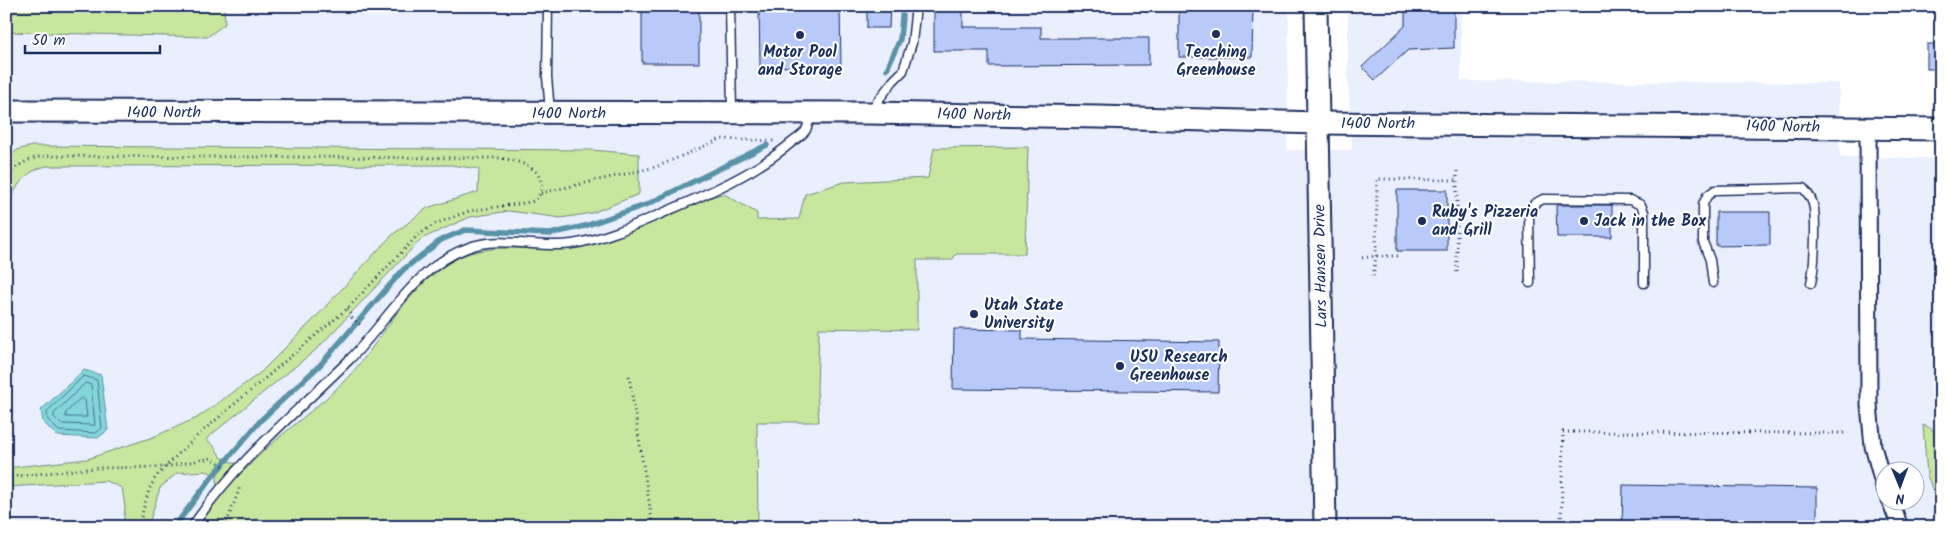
<svg xmlns="http://www.w3.org/2000/svg" width="1947" height="533" font-family="Kalam,sans-serif">
<rect width="100%" height="100%" fill="#fff"/>
<filter id="ink" filterUnits="userSpaceOnUse"><feTurbulence type="fractalNoise" baseFrequency=".02" numOctaves="2"/><feDisplacementMap in="SourceGraphic" scale="10" xChannelSelector="R" yChannelSelector="G"/><feConvolveMatrix kernelMatrix="1 2 1 2 8 2 1 2 1" color-interpolation-filters="sRGB"/></filter>
<g filter="url(#ink)">
<path fill="#eaeffe" fill-rule="evenodd" d="M6 6H1289L1287 150H1352L1348 77V6H1461V81L1839 83 1840 157 1941 158V527H6ZM1884 470H1914V500H1884Z"/>
<g fill="#c7e79f" stroke="#718b7e">
<path d="M6 6H224L225 24 207 37 6 32Z"/>
<path d="M32 146 591 150 639 154V194L592 213 561 218 509 211 470 217 421 239 318 348 206 439 214 446 221 457 242 467 244 471C275 436 319 409 350 375 387 334 409 282 460 257 495 241 535 253 572 247 622 239 668 216 714 196L724 194 757 213V220L799 219 805 194 844 182 928 178 934 148 1028 147 1025 254H956L952 260H917V330L819 328 817 389 819 422H757L758 527H197C214 507 217 503 217 476L206 471 177 473 160 488 148 527H123L125 507 122 488 106 481 6 487V468L87 459 153 437 197 418 260 373 314 319 391 236 427 208 478 192 479 169 451 165 47 166C23 171 14 190 6 211V160L17 150Z"/>
<path d="M1923 425C1944 430 1938 456 1938 473H1941V494L1935 496 1927 475Z"/>
</g>
<path fill="#84d5da" stroke="#5a93a8" d="M84 370 101 375 108 430 98 438 57 436 43 422 41 410Z"/>
<g fill="none" stroke-linecap="round" stroke-linejoin="round">
<g stroke="#457190" stroke-width="1">
<path d="M84 376 97 380 102 428 96 433 59 431 48 420 47 412Z"/>
<path d="M86 383 91 385 95 425 61 424 54 417V414Z"/>
<path d="M81 398 85 400 87 417H66V413Z"/>
</g>
<g stroke="#5a93a8" stroke-width="5.5">
<path d="M887 69 900 39 903 6"/>
<path d="M174 527 212 477 261 420 320 365 403 270 441 240 465 230 550 234 585 226 648 204 767 145"/>
</g>
</g>
<g fill="#b8cafa" stroke="#1b2f5e">
<rect x="642" y="6" width="57" height="57"/>
<path d="M759 6H840L841 66 760 67Z"/>
<path d="M867 6H890L889 28H867Z"/>
<path d="M934 6H963V27H1041V38H1149V65L989 66V51H934Z"/>
<path d="M1179 6H1253L1252 57H1179Z"/>
<path d="M1405 6H1454V48L1408 50 1375 80 1362 67 1405 26Z"/>
<rect x="1927" y="44" width="14" height="25"/>
<rect x="1397" y="190" width="50" height="61"/>
<path d="M1556 205H1612V237H1557Z"/>
<path d="M1716 212H1770V245L1716 246Z"/>
<path d="M954 329 1022 330V339L1219 342 1218 392 953 389Z"/>
<path d="M1623 485 1817 488V527H1622Z"/>
</g>
<g fill="none" stroke-linecap="round" stroke-linejoin="round">
<defs>
<g id="service">
<path d="M548 6 547 77 550 111"/>
<path d="M730 6 732 112"/>
<path d="M870 111 893 81 903 71 912 43 916 6"/>
<path d="M1530 283 1529 215 1534 204 1543 199 1630 200 1641 205 1644 212V283"/>
<path d="M1713 283 1710 260 1703 242V204L1707 196 1715 190 1803 188C1809 194 1813 200 1814 209 1816 226 1815 266 1811 283"/>
<path d="M192 527C235 462 295 414 350 359 387 322 415 267 467 248 501 235 538 249 572 244 604 239 635 225 665 212 709 193 754 174 791 143 796 139 803 135 806 130 808 126 809 120 811 115"/>
</g>
<g id="minor">
<path d="M1868 128 1869 405 1873 446 1884 487"/>
<path d="M1890 500 1900 527"/>
</g>
<g id="secondary">
<path d="M1316 6 1325 527"/>
<path d="M6 111 869 113 1099 117 1319 123 1941 129"/>
</g>
</defs>
<use href="#service" stroke="#1b2f5e" stroke-width="11"/>
<use href="#minor" stroke="#1b2f5e" stroke-width="19"/>
<use href="#secondary" stroke="#1b2f5e" stroke-width="25"/>
<g stroke="#1b2f5e" stroke-width="3" stroke-dasharray="1 4" stroke-linecap="butt">
<path d="M6 179C17 163 33 156 51 156L499 158C515 160 542 166 542 187 541 195 537 199 531 202L469 211 435 224 418 235 348 308 198 435 165 467 155 478 149 490 138 527"/>
<path d="M541 193 656 167 721 139 774 141"/>
<path d="M1362 258 1376 256H1401"/>
<path d="M1457 272V169"/>
<path d="M1373 276 1376 256 1377 179 1457 180"/>
<path d="M348 308 352 318 363 327"/>
<path d="M629 376 653 527"/>
<path d="M6 477 97 468 165 467 211 458 224 466"/>
<path d="M225 527 239 490V486"/>
<path d="M1561 527 1563 432 1846 433"/>
</g>
<use href="#service" stroke="#fff" stroke-width="8"/>
<use href="#minor" stroke="#fff" stroke-width="15"/>
<use href="#secondary" stroke="#fff" stroke-width="21"/>
</g>
</g>
<g fill="#1b2f5e" stroke="#fff" stroke-width="2">
<circle cx="1216" cy="34" r="5"/>
<circle cx="800" cy="35" r="5"/>
<circle cx="1422" cy="221" r="5"/>
<circle cx="1584" cy="221" r="5"/>
<circle cx="974" cy="314" r="5"/>
<circle cx="1120" cy="366" r="5"/>
</g>
<g text-anchor="middle" dominant-baseline="central" stroke-width="4" stroke-linejoin="round" paint-order="stroke">
<g font-size="16" font-weight="bold" fill="#1b2f5e" stroke="#fff" text-anchor="start">
<text x="800" y="52" text-anchor="middle">Motor Pool<tspan x="800" dy="18">and Storage</tspan></text>
<text x="1216" y="52" text-anchor="middle">Teaching<tspan x="1216" dy="18">Greenhouse</tspan></text>
<text x="1432" y="212">Ruby's Pizzeria<tspan x="1432" dy="18">and Grill</tspan></text>
<text x="1594" y="221">Jack in the Box</text>
<text x="984" y="305">Utah State<tspan x="984" dy="18">University</tspan></text>
<text x="1130" y="357">USU Research<tspan x="1130" dy="18">Greenhouse</tspan></text>
</g>
<g font-size="16" fill="#1b2f5e" stroke="#fff">
<text x="164" y="112">1400 North</text>
<text x="569" y="113">1400 North</text>
<text transform="translate(974 115) rotate(1)">1400 North</text>
<text x="1378" y="123">1400 North</text>
<text transform="translate(1783 127) rotate(1)">1400 North</text>
<text transform="translate(1321 266) rotate(-91)">Lars Hansen Drive</text>
</g>
</g>
<rect width="1947" height="533" fill="none" stroke="#fff" stroke-width="25"/>
<rect x="12" y="12" width="1922" height="508" fill="none" stroke="#1b2f5e" stroke-width="2" filter="url(#ink)"/>
<g transform="translate(1900 486) rotate(179)"><circle r="24" fill="#ffffff" stroke="#a4acbf"/>
<path d="M0-4L9 19L0 12L-9 19Z" fill="#1b2f5e"/>
<text y="-8" font-size="14" font-weight="bold" text-anchor="middle" fill="#1b2f5e">N</text>
</g>
<path d="M25 45v8h135v-8" fill="none" stroke="#1b2f5e" stroke-width="2.5"/>
<text x="32" y="45" font-size="15" fill="#1b2f5e" stroke="#ffffff" stroke-width="4" paint-order="stroke">50 m</text>
</svg>
